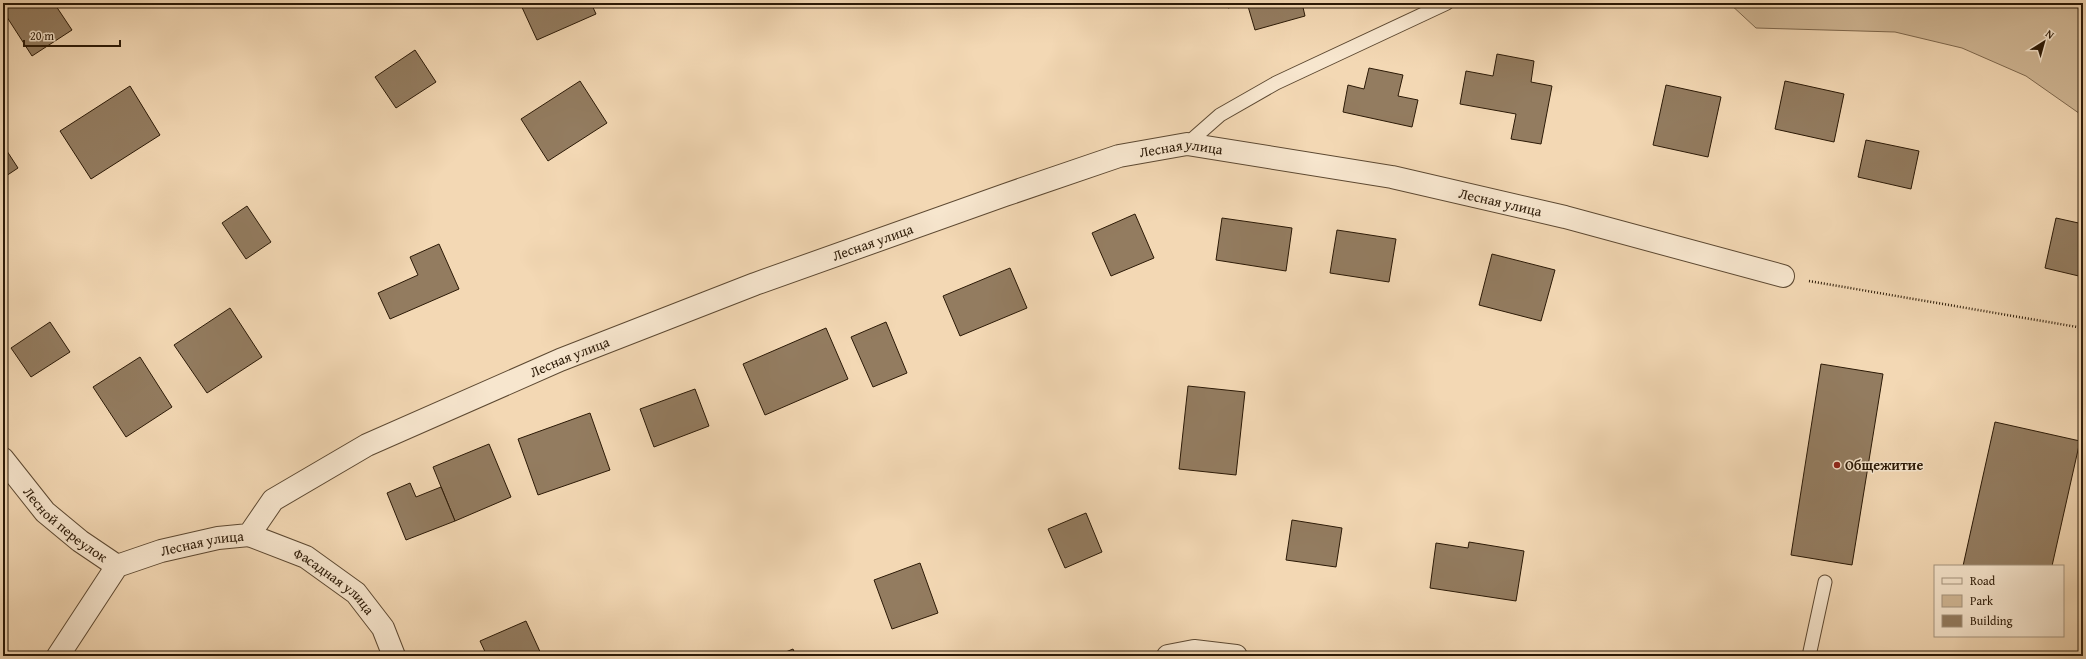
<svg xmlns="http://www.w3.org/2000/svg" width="2086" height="659" font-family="'Gentium Book Plus',serif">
<rect width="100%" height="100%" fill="#f3d8b4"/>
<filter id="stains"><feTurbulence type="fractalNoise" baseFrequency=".005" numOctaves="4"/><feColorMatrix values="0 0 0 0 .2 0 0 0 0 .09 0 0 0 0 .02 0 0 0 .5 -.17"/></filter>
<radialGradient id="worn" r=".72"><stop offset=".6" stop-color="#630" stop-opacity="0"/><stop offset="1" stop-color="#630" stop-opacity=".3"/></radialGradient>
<path fill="#d1b896" stroke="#7e684e" d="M1729 3H2083V116L2026 76 1962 48 1895 32 1756 28Z"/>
<g fill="#937c60" stroke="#2b1906">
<path d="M3 3H54L72 30 32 56 3 11Z"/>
<path d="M520 3H591L596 14 537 40Z"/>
<path d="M1226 3H1245L1228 8Z"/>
<path d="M1247 3H1302L1305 16 1255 30Z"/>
<path d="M415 50 436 82 396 108 375 77Z"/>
<path d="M1497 54 1534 61 1531 82 1552 86 1541 144 1511 139 1516 114 1460 104 1466 71 1493 76Z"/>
<path d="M1369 68 1403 75 1398 96 1418 100 1412 127 1343 112 1348 85 1364 89Z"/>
<path d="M580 81 607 123 548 161 521 119Z"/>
<path d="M1785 81 1844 94 1834 142 1775 129Z"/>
<path d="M1666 85 1721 97 1708 157 1653 145Z"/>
<path d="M130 86 160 135 91 179 60 131Z"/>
<path d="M1866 140 1919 151 1911 189 1858 177Z"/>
<path d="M3 145 18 168 3 178Z"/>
<path d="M247 206 271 242 246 259 222 223Z"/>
<path d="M1135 214 1154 258 1111 276 1092 233Z"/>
<path d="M1222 218 1292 228 1286 271 1216 260Z"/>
<path d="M2056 218 2083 224V277L2045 268Z"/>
<path d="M1337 230 1396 239 1389 282 1330 273Z"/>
<path d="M439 244 459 289 390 319 378 293 418 275 410 257Z"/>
<path d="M1492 254 1555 270 1541 321 1479 305Z"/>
<path d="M1010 268 1027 308 960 336 943 296Z"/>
<path d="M230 308 262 357 207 393 174 345Z"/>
<path d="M50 322 70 352 31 377 11 348Z"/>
<path d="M886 322 907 373 873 387 851 337Z"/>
<path d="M826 328 848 379 765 415 743 364Z"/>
<path d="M140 357 172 407 126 437 93 387Z"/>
<path d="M1821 364 1883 374 1852 565 1791 555Z"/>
<path d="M1188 386 1245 392 1236 475 1179 469Z"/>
<path d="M695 389 709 426 654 447 640 409Z"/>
<path d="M590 413 610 470 538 495 518 439Z"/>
<path d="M1995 422 2080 441 2052 566H1963Z"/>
<path d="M489 444 511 497 455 521 433 467Z"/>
<path d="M410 483 416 497 441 487 455 521 406 540 387 493Z"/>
<path d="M1086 513 1102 552 1065 568 1048 529Z"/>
<path d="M1292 520 1342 528 1336 567 1286 560Z"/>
<path d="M1469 542 1524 551 1516 601 1430 588 1436 543 1468 548Z"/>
<path d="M920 563 938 613 892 629 874 580Z"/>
<path d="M526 621 542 656H487L480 641Z"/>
<path d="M793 649 796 656H776Z"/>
</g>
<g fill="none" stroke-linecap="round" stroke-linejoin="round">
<defs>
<g id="service">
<path d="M1187 144 1220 115 1276 83 1447 3"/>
<path d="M1809 656 1825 582"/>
</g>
<g id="minor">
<path id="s1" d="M3 459 45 512 80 541 117 566"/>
<path id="s2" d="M249 535 306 557 356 593 383 628 394 656"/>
<path id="s3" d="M58 656 117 566 161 551 218 538 249 535 273 500 367 445 560 360 755 284 1005 195 1119 156 1187 144 1392 177 1565 217 1783 276"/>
<path d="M1168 656 1194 651 1236 656"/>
</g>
</defs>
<use href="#service" stroke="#5d4932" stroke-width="15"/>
<use href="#minor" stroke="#5d4932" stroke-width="24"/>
<path stroke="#2b1906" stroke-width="2.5" stroke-dasharray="1 2" stroke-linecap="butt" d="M1809 281 2083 328"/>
<use href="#service" stroke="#f7e6ce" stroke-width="13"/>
<use href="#minor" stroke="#f7e6ce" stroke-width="22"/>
</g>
<circle fill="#8f2418" stroke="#f7e6ce" stroke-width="1.5" cx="1837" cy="465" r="4"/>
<g text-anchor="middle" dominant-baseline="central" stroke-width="3" stroke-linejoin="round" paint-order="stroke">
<g font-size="14" fill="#2b1906" stroke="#f7e6ce">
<text stroke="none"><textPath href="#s3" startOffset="1264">Лесная улица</textPath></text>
<text stroke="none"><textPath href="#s3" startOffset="1589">Лесная улица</textPath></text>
<text stroke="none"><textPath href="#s3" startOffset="940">Лесная улица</textPath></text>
<text stroke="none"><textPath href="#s3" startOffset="616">Лесная улица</textPath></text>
<text stroke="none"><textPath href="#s1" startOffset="91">Лесной переулок</textPath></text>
<text stroke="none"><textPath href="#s3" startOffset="196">Лесная улица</textPath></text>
<text stroke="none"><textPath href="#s2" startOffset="98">Фасадная улица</textPath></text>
</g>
<g font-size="14" font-weight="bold" fill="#2b1906" stroke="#f7e6ce" text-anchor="start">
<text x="1845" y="465">Общежитие</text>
</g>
</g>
<rect width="2086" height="659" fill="none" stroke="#f3d8b4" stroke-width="16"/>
<rect x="4" y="4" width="2078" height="651" fill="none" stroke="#2b1906" stroke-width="2"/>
<rect x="8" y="8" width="2070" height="643" fill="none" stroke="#2b1906"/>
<rect x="1934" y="565" width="130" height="72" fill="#f7e6ce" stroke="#a5947e"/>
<rect x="1942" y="578" width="20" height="6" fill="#f7e6ce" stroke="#a5947e"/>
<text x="1970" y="585" font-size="12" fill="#2b1906">Road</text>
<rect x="1942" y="595" width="20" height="12" fill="#d1b896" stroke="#a5947e"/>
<text x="1970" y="605" font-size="12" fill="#2b1906">Park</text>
<rect x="1942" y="615" width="20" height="12" fill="#937c60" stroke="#a5947e"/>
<text x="1970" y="625" font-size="12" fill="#2b1906">Building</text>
<g transform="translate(2044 42) rotate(37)" stroke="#f7e6ce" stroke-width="3" paint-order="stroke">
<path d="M0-3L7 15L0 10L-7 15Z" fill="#2b1906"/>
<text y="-6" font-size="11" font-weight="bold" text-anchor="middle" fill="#2b1906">N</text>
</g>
<path d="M24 40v6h96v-6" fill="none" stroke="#2b1906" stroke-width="2"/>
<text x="30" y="40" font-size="12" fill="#2b1906" stroke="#f7e6ce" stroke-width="3" paint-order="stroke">20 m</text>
<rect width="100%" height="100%" filter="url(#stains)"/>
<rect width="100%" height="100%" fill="url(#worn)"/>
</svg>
